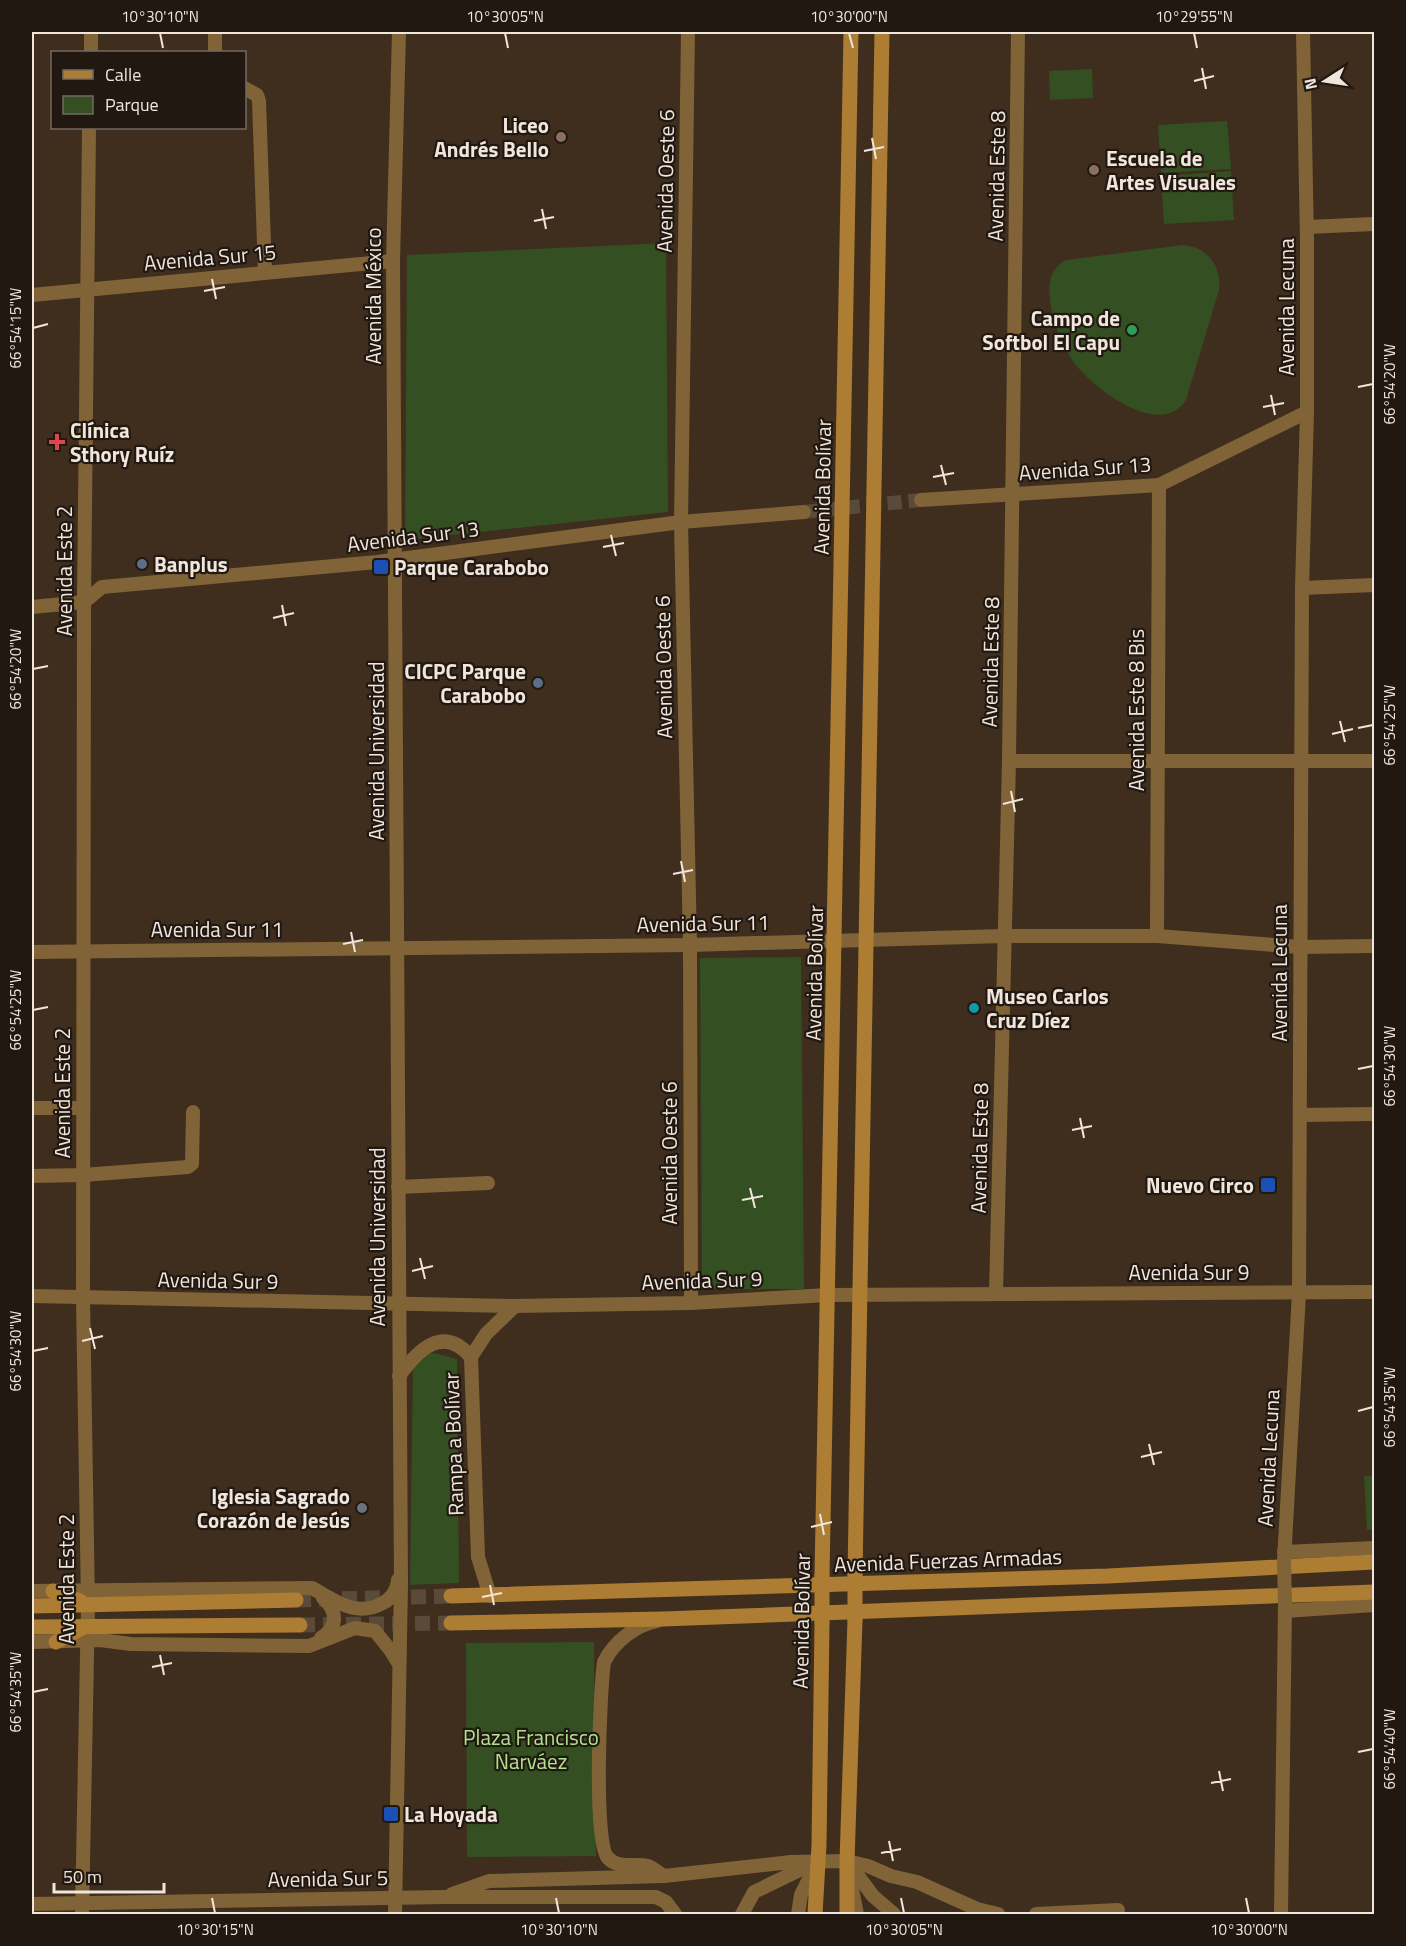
<svg xmlns="http://www.w3.org/2000/svg" width="1406" height="1946" font-family="'Titillium Web',sans-serif">
<rect width="100%" height="100%" fill="#3f2e1e"/>
<g fill="#344f22">
<path d="M1092 69 1093 98 1050 100 1049 71Z"/>
<path d="M1227 121 1231 169 1161 173 1158 125Z"/>
<path d="M1231 171 1234 220 1164 224 1161 176Z"/>
<path d="M666 243 668 512 405 540 407 255Z"/>
<path d="M1183 245C1207 247 1222 266 1219 290L1186 400C1160 441 1091 387 1072 360 1060 342 1052 320 1050 299 1048 282 1050 269 1066 260Z"/>
<path d="M801 957 804 1289H702L700 958Z"/>
<path d="M434 1353 457 1359 459 1583 410 1585 413 1364 421 1355Z"/>
<path d="M1364 1476H1374V1530H1367Z"/>
<path d="M594 1642 596 1856 467 1857 466 1643Z"/>
</g>
<g fill="none" stroke-linecap="round" stroke-linejoin="round">
<path stroke="#5a4a3a" stroke-width="14" stroke-dasharray="14 7" stroke-linecap="butt" d="M804 512 921 500"/>
<g stroke="#5a4a3a" stroke-width="15" stroke-dasharray="15 8" stroke-linecap="butt">
<path d="M296 1600 451 1596"/>
<path d="M300 1625 451 1623"/>
</g>
<g stroke="#816338" stroke-width="14">
<path d="M688 32 681 522 690 945 691 1303"/>
<path d="M91 52V32"/>
<path d="M215 52V32"/>
<path d="M244 88 257 95 259 101 265 272"/>
<path d="M1307 227 1374 224"/>
<path d="M32 295 393 261"/>
<path d="M921 500 1159 485 1307 412"/>
<path d="M1302 588 1374 585"/>
<path d="M32 607 84 602 102 587 377 562 681 522 804 512"/>
<path d="M1009 761H1374"/>
<path d="M1157 936 1159 485"/>
<path d="M32 952 690 945 1003 936H1157L1300 947 1374 946"/>
<path d="M32 1108H83"/>
<path d="M1300 1115 1374 1114"/>
<path d="M32 1176 83 1175 188 1167 192 1164 193 1112"/>
<path d="M398 1187 488 1183"/>
<path d="M996 1293 1009 761 1018 32"/>
<path d="M32 1296 515 1306 691 1303 828 1295 1374 1292"/>
<path d="M399 1376C418 1350 443 1324 471 1357"/>
<path d="M1284 1552 1374 1548"/>
<path d="M1284 1561 1299 1293 1302 588 1307 412V240L1303 32"/>
<path d="M32 1591 312 1588C336 1601 356 1618 383 1603 392 1598 397 1591 398 1580"/>
<path d="M490 1596 478 1557 471 1357 486 1334 515 1306"/>
<path d="M1285 1611 1374 1605"/>
<path d="M657 1621C635 1625 614 1642 604 1662 600 1690 593 1843 608 1858 618 1869 636 1863 648 1866 653 1868 659 1873 664 1876"/>
<path d="M321 1638C338 1627 338 1611 323 1598"/>
<path d="M32 1642 100 1640 131 1644 309 1646 355 1628 375 1631 391 1651 399 1664"/>
<path d="M847 1861 873 1896 894 1914"/>
<path d="M851 1884 857 1914"/>
<path d="M452 1894 489 1881 664 1876 791 1862 847 1861 868 1866 891 1876 917 1882 977 1909 998 1914"/>
<path d="M32 1904 445 1897H656L666 1902 675 1914"/>
<path d="M82 1914 88 1604 83 1298 84 602 89 128"/>
<path d="M395 1914 401 1584 393 261 399 32"/>
<path d="M742 1914 754 1892 814 1863"/>
<path d="M798 1914 801 1895 817 1863"/>
<path d="M1036 1914 1118 1910"/>
<path d="M1281 1914 1285 1604"/>
</g>
<g stroke="#ad7d34" stroke-width="15">
<path d="M855 1574 882 32"/>
<path d="M822 1576 851 32"/>
<path d="M53 1591 80 1601"/>
<path d="M451 1596 1108 1576 1374 1562"/>
<path d="M32 1606 296 1600"/>
<path d="M451 1623 663 1619 1374 1592"/>
<path d="M32 1627 300 1625"/>
<path d="M56 1642 82 1628"/>
<path d="M815 1914 819 1845 822 1623"/>
<path d="M847 1914V1861L855 1620"/>
</g>
<path stroke="#816338" stroke-width="14" d="M1284 1561 1285 1604"/>
<g stroke="#ad7d34" stroke-width="15">
<path d="M855 1574V1620"/>
<path d="M822 1623V1576"/>
</g>
</g>
<path fill="none" stroke="#f0e6dc" stroke-width="2" d="M160 33 163 48M505 33 508 48M849 33 853 48M1194 33 1197 48M1202 68 1206 89M1194 81 1214 76M872 138 876 159M864 151 884 147M542 209 546 229M534 221 554 217M212 279 216 299M204 291 225 287M33 328 48 324M1358 387 1373 384M1271 395 1275 415M1263 407 1284 403M941 465 946 485M933 477 954 473M611 535 616 556M603 547 624 543M282 605 286 626M273 618 294 613M33 669 48 666M1340 721 1345 742M1358 728 1373 725M1332 734 1353 729M1011 791 1015 812M1003 804 1023 799M681 861 685 882M673 874 693 870M351 932 355 952M343 944 363 940M33 1010 48 1007M1358 1069 1373 1066M1080 1118 1084 1138M1072 1130 1092 1126M750 1188 755 1208M742 1200 763 1196M420 1258 425 1279M412 1271 433 1266M90 1328 95 1349M82 1341 103 1336M33 1351 48 1348M1358 1411 1373 1407M1149 1444 1154 1465M1141 1457 1162 1452M820 1514 824 1535M811 1527 832 1522M490 1585 494 1605M482 1597 502 1593M160 1655 164 1675M152 1667 172 1663M33 1692 48 1689M1358 1752 1373 1749M1219 1771 1223 1791M1211 1783 1231 1779M889 1841 893 1861M881 1853 901 1849M212 1898 215 1913M556 1898 559 1913M901 1898 904 1913M1246 1898 1249 1913"/>
<g fill="#8d6e63" stroke="#201811" stroke-width="2">
<circle cx="561" cy="137" r="6"/>
<circle cx="1094" cy="170" r="6"/>
</g>
<circle fill="#2e9e5b" stroke="#201811" stroke-width="2" cx="1132" cy="330" r="6"/>
<path fill="#e0444e" stroke="#201811" stroke-width="2" d="M54 433h6v6h6v6h-6v6h-6v-6h-6v-6h6z"/>
<g fill="#5c6f8a" stroke="#201811" stroke-width="2">
<circle cx="142" cy="564" r="6"/>
<circle cx="538" cy="683" r="6"/>
</g>
<g fill="#1a4fb4" stroke="#201811" stroke-width="2">
<rect x="373" y="559" width="16" height="16" rx="3"/>
<rect x="1260" y="1177" width="16" height="16" rx="3"/>
<rect x="383" y="1806" width="16" height="16" rx="3"/>
</g>
<circle fill="#0f9aa8" stroke="#201811" stroke-width="2" cx="974" cy="1008" r="6"/>
<circle fill="#6b7280" stroke="#201811" stroke-width="2" cx="362" cy="1508" r="6"/>
<g text-anchor="middle" dominant-baseline="central" stroke-width="4.5" stroke-linejoin="round" paint-order="stroke">
<g font-size="21" font-weight="bold" fill="#f0e6dc" stroke="#201811" text-anchor="start">
<text x="549" y="125" text-anchor="end">Liceo<tspan x="549" dy="24">Andrés Bello</tspan></text>
<text x="1106" y="158">Escuela de<tspan x="1106" dy="24">Artes Visuales</tspan></text>
<text x="1120" y="318" text-anchor="end">Campo de<tspan x="1120" dy="24">Softbol El Capu</tspan></text>
<text x="70" y="430">Clínica<tspan x="70" dy="24">Sthory Ruíz</tspan></text>
<text x="154" y="564">Banplus</text>
<text x="394" y="567">Parque Carabobo</text>
<text x="526" y="671" text-anchor="end">CICPC Parque<tspan x="526" dy="24">Carabobo</tspan></text>
<text x="986" y="996">Museo Carlos<tspan x="986" dy="24">Cruz Díez</tspan></text>
<text x="1254" y="1185" text-anchor="end">Nuevo Circo</text>
<text x="350" y="1496" text-anchor="end">Iglesia Sagrado<tspan x="350" dy="24">Corazón de Jesús</tspan></text>
<text x="404" y="1814">La Hoyada</text>
</g>
<g font-size="21" fill="#f0e6dc" stroke="#201811">
<text transform="translate(996 176) rotate(-89)">Avenida Este 8</text>
<text transform="translate(665 181) rotate(-89)">Avenida Oeste 6</text>
<text transform="translate(210 257) rotate(-5)">Avenida Sur 15</text>
<text transform="translate(373 296) rotate(-90)">Avenida México</text>
<text transform="translate(1286 307) rotate(-90)">Avenida Lecuna</text>
<text transform="translate(1085 468) rotate(-4)">Avenida Sur 13</text>
<text transform="translate(822 487) rotate(-89)">Avenida Bolívar</text>
<text transform="translate(413 536) rotate(-7)">Avenida Sur 13</text>
<text transform="translate(64 571) rotate(-90)">Avenida Este 2</text>
<text transform="translate(990 662) rotate(-89)">Avenida Este 8</text>
<text transform="translate(663 667) rotate(-91)">Avenida Oeste 6</text>
<text transform="translate(1136 710) rotate(-90)">Avenida Este 8 Bis</text>
<text transform="translate(376 751) rotate(-90)">Avenida Universidad</text>
<text transform="translate(703 923) rotate(-1)">Avenida Sur 11</text>
<text x="217" y="929">Avenida Sur 11</text>
<text transform="translate(814 973) rotate(-89)">Avenida Bolívar</text>
<text transform="translate(1279 973) rotate(-90)">Avenida Lecuna</text>
<text transform="translate(62 1093) rotate(-90)">Avenida Este 2</text>
<text transform="translate(979 1148) rotate(-89)">Avenida Este 8</text>
<text transform="translate(669 1153) rotate(-90)">Avenida Oeste 6</text>
<text transform="translate(377 1237) rotate(-90)">Avenida Universidad</text>
<text x="1189" y="1272">Avenida Sur 9</text>
<text transform="translate(218 1280) rotate(1)">Avenida Sur 9</text>
<text transform="translate(702 1280) rotate(-2)">Avenida Sur 9</text>
<text transform="translate(453 1444) rotate(-92)">Rampa a Bolívar</text>
<text transform="translate(1268 1458) rotate(-87)">Avenida Lecuna</text>
<text transform="translate(948 1560) rotate(-2)">Avenida Fuerzas Armadas</text>
<text transform="translate(66 1579) rotate(-90)">Avenida Este 2</text>
<text transform="translate(801 1621) rotate(-89)">Avenida Bolívar</text>
<text transform="translate(328 1878) rotate(-1)">Avenida Sur 5</text>
</g>
<g font-size="21" fill="#aee38c" stroke="#201811">
<text x="531" y="1737">Plaza Francisco<tspan x="531" dy="24">Narváez</tspan></text>
</g>
</g>
<rect width="1406" height="1946" fill="none" stroke="#201811" stroke-width="66"/>
<rect x="51" y="51" width="195" height="78" fill="#201811" stroke="#736a62" stroke-width="1.5"/>
<rect x="63" y="70" width="30" height="9" fill="#ad7d34" stroke="#736a62" stroke-width="1.5"/>
<text x="105" y="81" font-size="18" fill="#f0e6dc">Calle</text>
<rect x="63" y="96" width="30" height="18" fill="#344f22" stroke="#736a62" stroke-width="1.5"/>
<text x="105" y="111" font-size="18" fill="#f0e6dc">Parque</text>
<g transform="translate(1325 81) rotate(258)" stroke="#201811" stroke-width="4.5" paint-order="stroke">
<path d="M0-4.5L10 22L0 15L-10 22Z" fill="#f0e6dc"/>
<text y="-9" font-size="16" font-weight="bold" text-anchor="middle" fill="#f0e6dc">N</text>
</g>
<path d="M54 1883v9h110v-9" fill="none" stroke="#f0e6dc" stroke-width="3"/>
<text x="63" y="1883" font-size="18" fill="#f0e6dc" stroke="#201811" stroke-width="4.5" paint-order="stroke">50 m</text>
<rect x="33" y="33" width="1340" height="1880" fill="none" stroke="#f0e6dc" stroke-width="2"/>
<g font-size="15" text-anchor="middle" fill="#f0e6dc">
<text x="160" y="22">10°30'10"N</text>
<text x="505" y="22">10°30'05"N</text>
<text x="849" y="22">10°30'00"N</text>
<text x="1194" y="22">10°29'55"N</text>
<text transform="translate(16 328) rotate(-90)" y="5">66°54'15"W</text>
<text transform="translate(1390 384) rotate(-90)" y="5">66°54'20"W</text>
<text transform="translate(16 669) rotate(-90)" y="5">66°54'20"W</text>
<text transform="translate(1390 725) rotate(-90)" y="5">66°54'25"W</text>
<text transform="translate(16 1010) rotate(-90)" y="5">66°54'25"W</text>
<text transform="translate(1390 1066) rotate(-90)" y="5">66°54'30"W</text>
<text transform="translate(16 1351) rotate(-90)" y="5">66°54'30"W</text>
<text transform="translate(1390 1407) rotate(-90)" y="5">66°54'35"W</text>
<text transform="translate(16 1692) rotate(-90)" y="5">66°54'35"W</text>
<text transform="translate(1390 1749) rotate(-90)" y="5">66°54'40"W</text>
<text x="215" y="1935">10°30'15"N</text>
<text x="559" y="1935">10°30'10"N</text>
<text x="904" y="1935">10°30'05"N</text>
<text x="1249" y="1935">10°30'00"N</text>
</g>
</svg>
